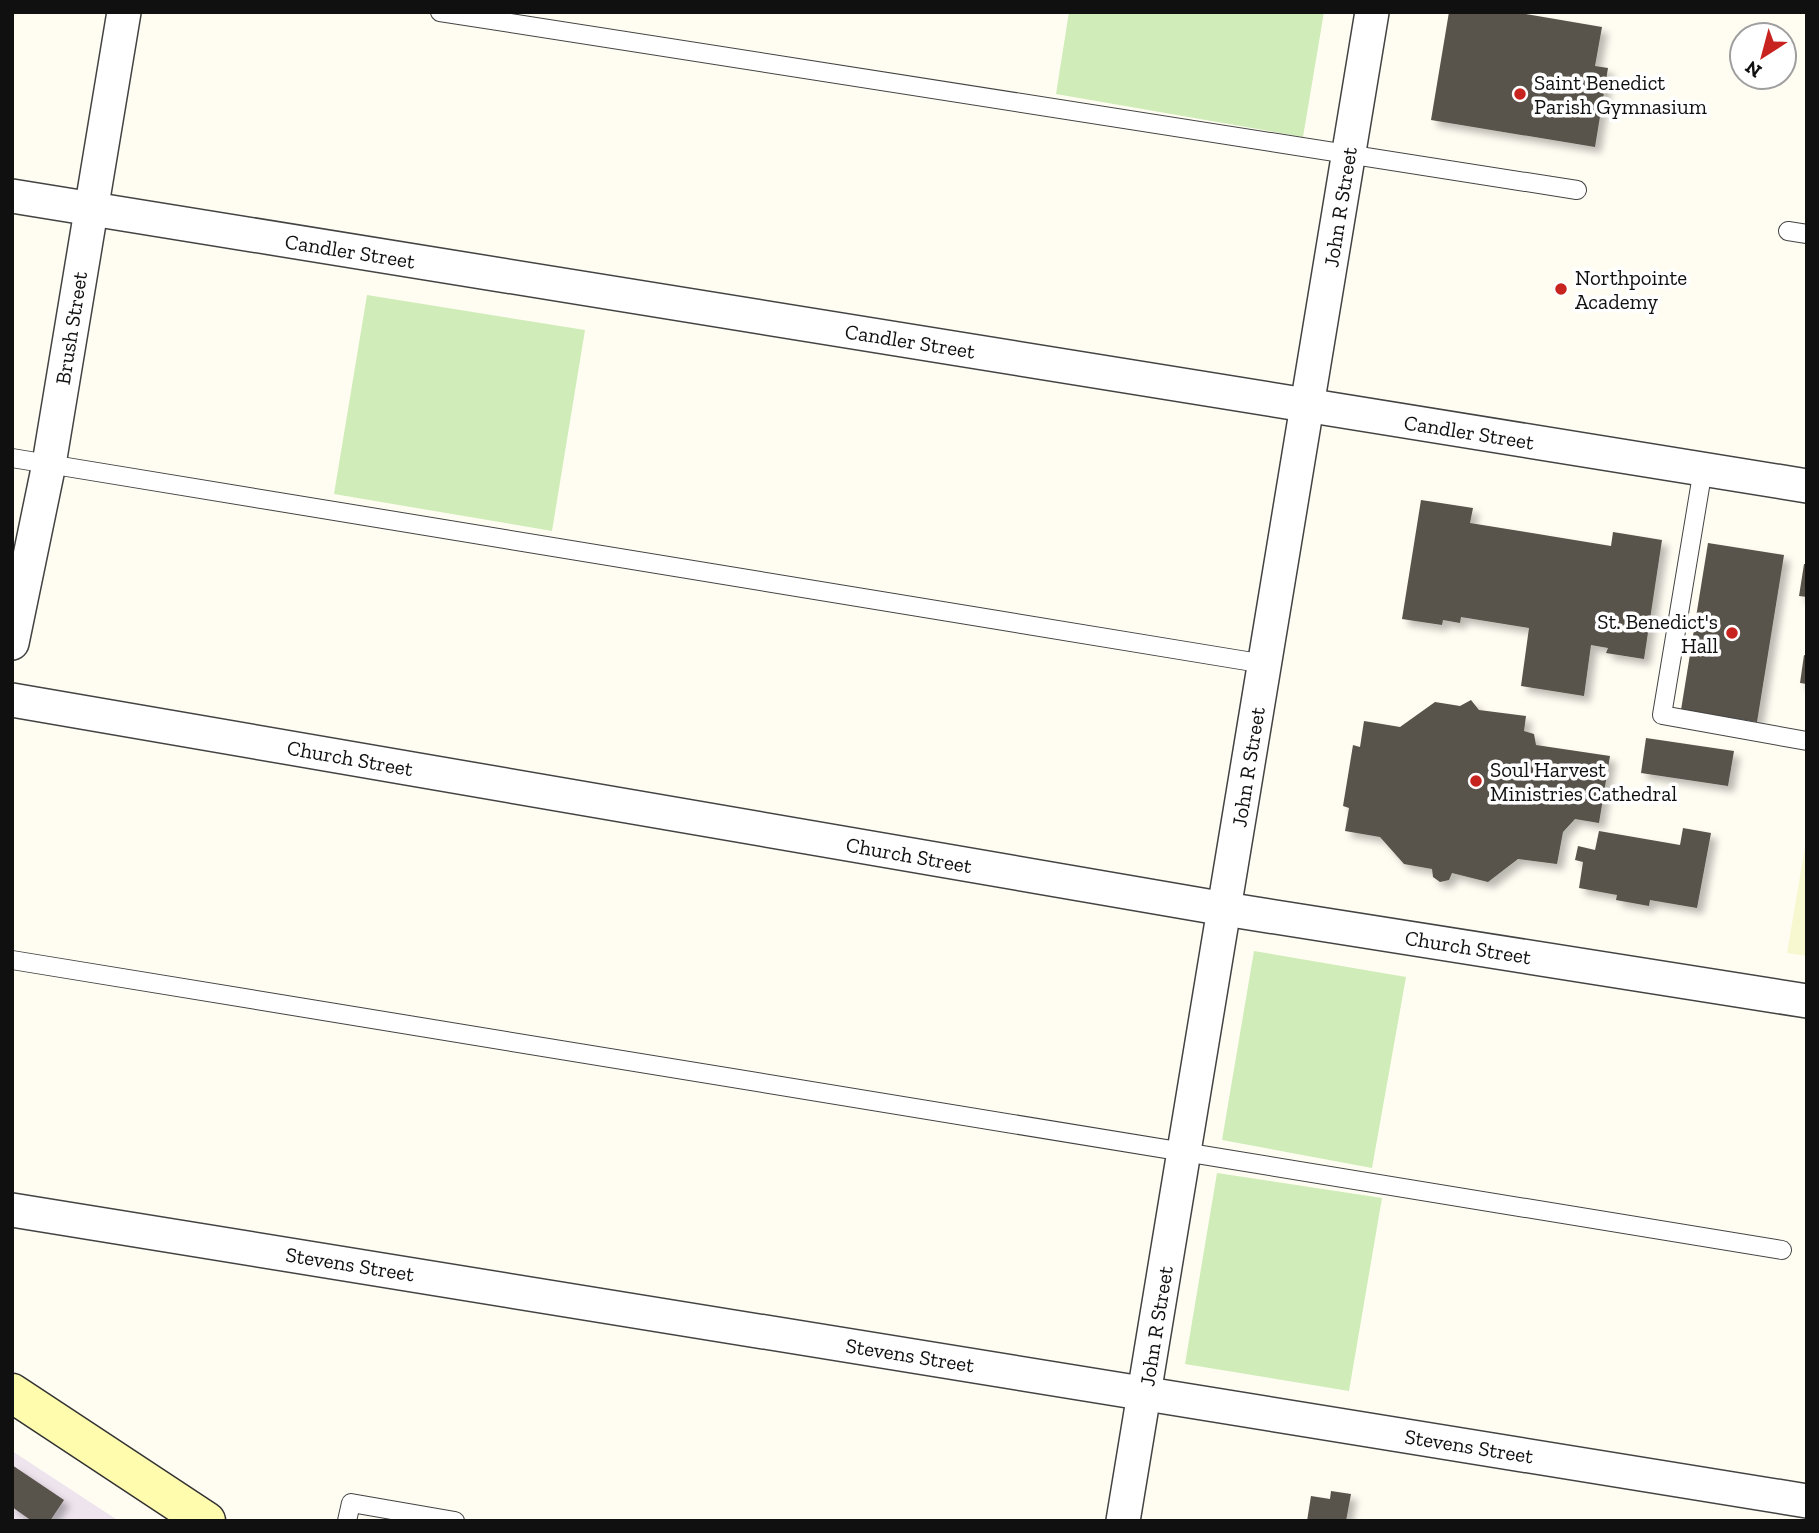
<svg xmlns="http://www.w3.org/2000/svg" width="1819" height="1533" font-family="'Zilla Slab',serif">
<defs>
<filter id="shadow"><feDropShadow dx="6" dy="6" stdDeviation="3.5" flood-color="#0004"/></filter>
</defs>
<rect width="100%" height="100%" fill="#fffdf2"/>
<path fill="#eee4ee" d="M12 1451 119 1521H12Z"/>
<path fill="#f7f7d0" d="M1807 835V956L1787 953Z"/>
<g fill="#d0ecb9">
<path d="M1069 12H1324L1303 137 1056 94Z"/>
<path d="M367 295 585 330 552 531 334 494Z"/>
<path d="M1254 951 1406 977 1372 1168 1222 1140Z"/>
<path d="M1217 1173 1382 1198 1349 1391 1185 1364Z"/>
</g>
<g fill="#59524b" filter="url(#shadow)">
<path d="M1449 12H1514L1602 27 1595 66 1608 68 1595 147 1431 120Z"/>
<path d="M1421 500 1473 508 1470 523 1611 546 1613 532 1662 540 1644 659 1606 653 1608 648 1591 645 1584 696 1521 686 1529 628 1461 617 1460 623 1443 620 1442 625 1402 619Z"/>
<path d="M1708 543 1784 555 1757 722 1681 710Z"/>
<path d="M1804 564H1807V597L1799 596Z"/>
<path d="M1804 655 1807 656V684L1800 683Z"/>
<path d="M1471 700 1479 710 1526 716 1524 731 1534 734 1536 745 1610 756 1599 823 1575 819 1563 832 1557 864 1518 859 1488 882 1452 873 1449 880 1440 882 1433 877 1432 869 1404 864 1380 837 1345 831 1349 808 1343 806 1353 745 1360 747 1364 721 1400 727 1435 702 1460 706Z"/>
<path d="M1646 738 1734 751 1728 786 1641 773Z"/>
<path d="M1683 828 1711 833 1697 908 1650 900 1649 906 1616 900 1617 895 1579 888 1583 862 1575 860 1578 846 1595 850 1599 831 1680 845Z"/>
<path d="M12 1465 64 1500 50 1521H32L12 1507Z"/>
<path d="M1331 1491 1351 1494 1346 1521H1307L1311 1496 1330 1499Z"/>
</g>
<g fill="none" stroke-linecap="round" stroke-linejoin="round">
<defs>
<g id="service">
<path d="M440 12 1577 190"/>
<path d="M1788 231 1807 234"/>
<path d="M12 458 1265 664"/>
<path d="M1703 469 1662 715 1807 741"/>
<path d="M12 960 1782 1250"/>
<path d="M347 1521 351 1503 455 1521"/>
</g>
<g id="minor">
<path d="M12 196 1807 486"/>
<path d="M12 643 49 464 124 12"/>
<path d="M12 700 1225 909 1807 1001"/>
<path d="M12 1210 1807 1501"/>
<path d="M1123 1521 1372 12"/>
</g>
<path id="secondary" d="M12 1393 206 1521"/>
</defs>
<use href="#service" stroke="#434343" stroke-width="20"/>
<use href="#minor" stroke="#434343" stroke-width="36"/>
<use href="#secondary" stroke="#323232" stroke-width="41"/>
<use href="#service" stroke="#fff" stroke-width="18"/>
<use href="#minor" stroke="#fff" stroke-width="33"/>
<use href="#secondary" stroke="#fffcad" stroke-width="38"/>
</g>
<g fill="#c8241f" stroke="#fff" stroke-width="2.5">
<circle cx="1520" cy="94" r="7"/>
<circle cx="1561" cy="289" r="7"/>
<circle cx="1732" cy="633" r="7"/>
<circle cx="1476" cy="781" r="7"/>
</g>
<g text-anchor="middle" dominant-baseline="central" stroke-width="7" stroke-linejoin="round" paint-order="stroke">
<g font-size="21" fill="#101010" stroke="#fff" text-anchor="start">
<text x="1534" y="82">Saint Benedict<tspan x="1534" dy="24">Parish Gymnasium</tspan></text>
<text x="1575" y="277">Northpointe<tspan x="1575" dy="24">Academy</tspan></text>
<text x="1718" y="621" text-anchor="end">St. Benedict's<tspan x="1718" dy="24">Hall</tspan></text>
<text x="1490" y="769">Soul Harvest<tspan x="1490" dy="24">Ministries Cathedral</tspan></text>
</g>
<g font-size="21" fill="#101010" stroke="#fff">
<text transform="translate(1340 207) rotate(-81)">John R Street</text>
<text transform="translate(350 251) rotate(9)">Candler Street</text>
<text transform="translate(71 328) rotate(-81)">Brush Street</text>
<text transform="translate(910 341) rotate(9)">Candler Street</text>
<text transform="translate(1469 432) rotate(9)">Candler Street</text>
<text transform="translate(350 758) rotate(10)">Church Street</text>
<text transform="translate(1248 767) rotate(-81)">John R Street</text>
<text transform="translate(909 855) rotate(10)">Church Street</text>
<text transform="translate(1468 947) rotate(9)">Church Street</text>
<text transform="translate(350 1264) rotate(9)">Stevens Street</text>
<text transform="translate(1156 1326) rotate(-81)">John R Street</text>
<text transform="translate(910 1355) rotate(9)">Stevens Street</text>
<text transform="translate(1469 1446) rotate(9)">Stevens Street</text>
</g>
</g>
<rect width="1819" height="1533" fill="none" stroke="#101010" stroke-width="28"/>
<g transform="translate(1763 56) rotate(216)"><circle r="33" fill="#ffffff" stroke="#9f9f9f" stroke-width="2"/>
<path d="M0-5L12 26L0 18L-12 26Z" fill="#c8241f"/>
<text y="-10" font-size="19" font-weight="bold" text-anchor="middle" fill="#101010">N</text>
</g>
</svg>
